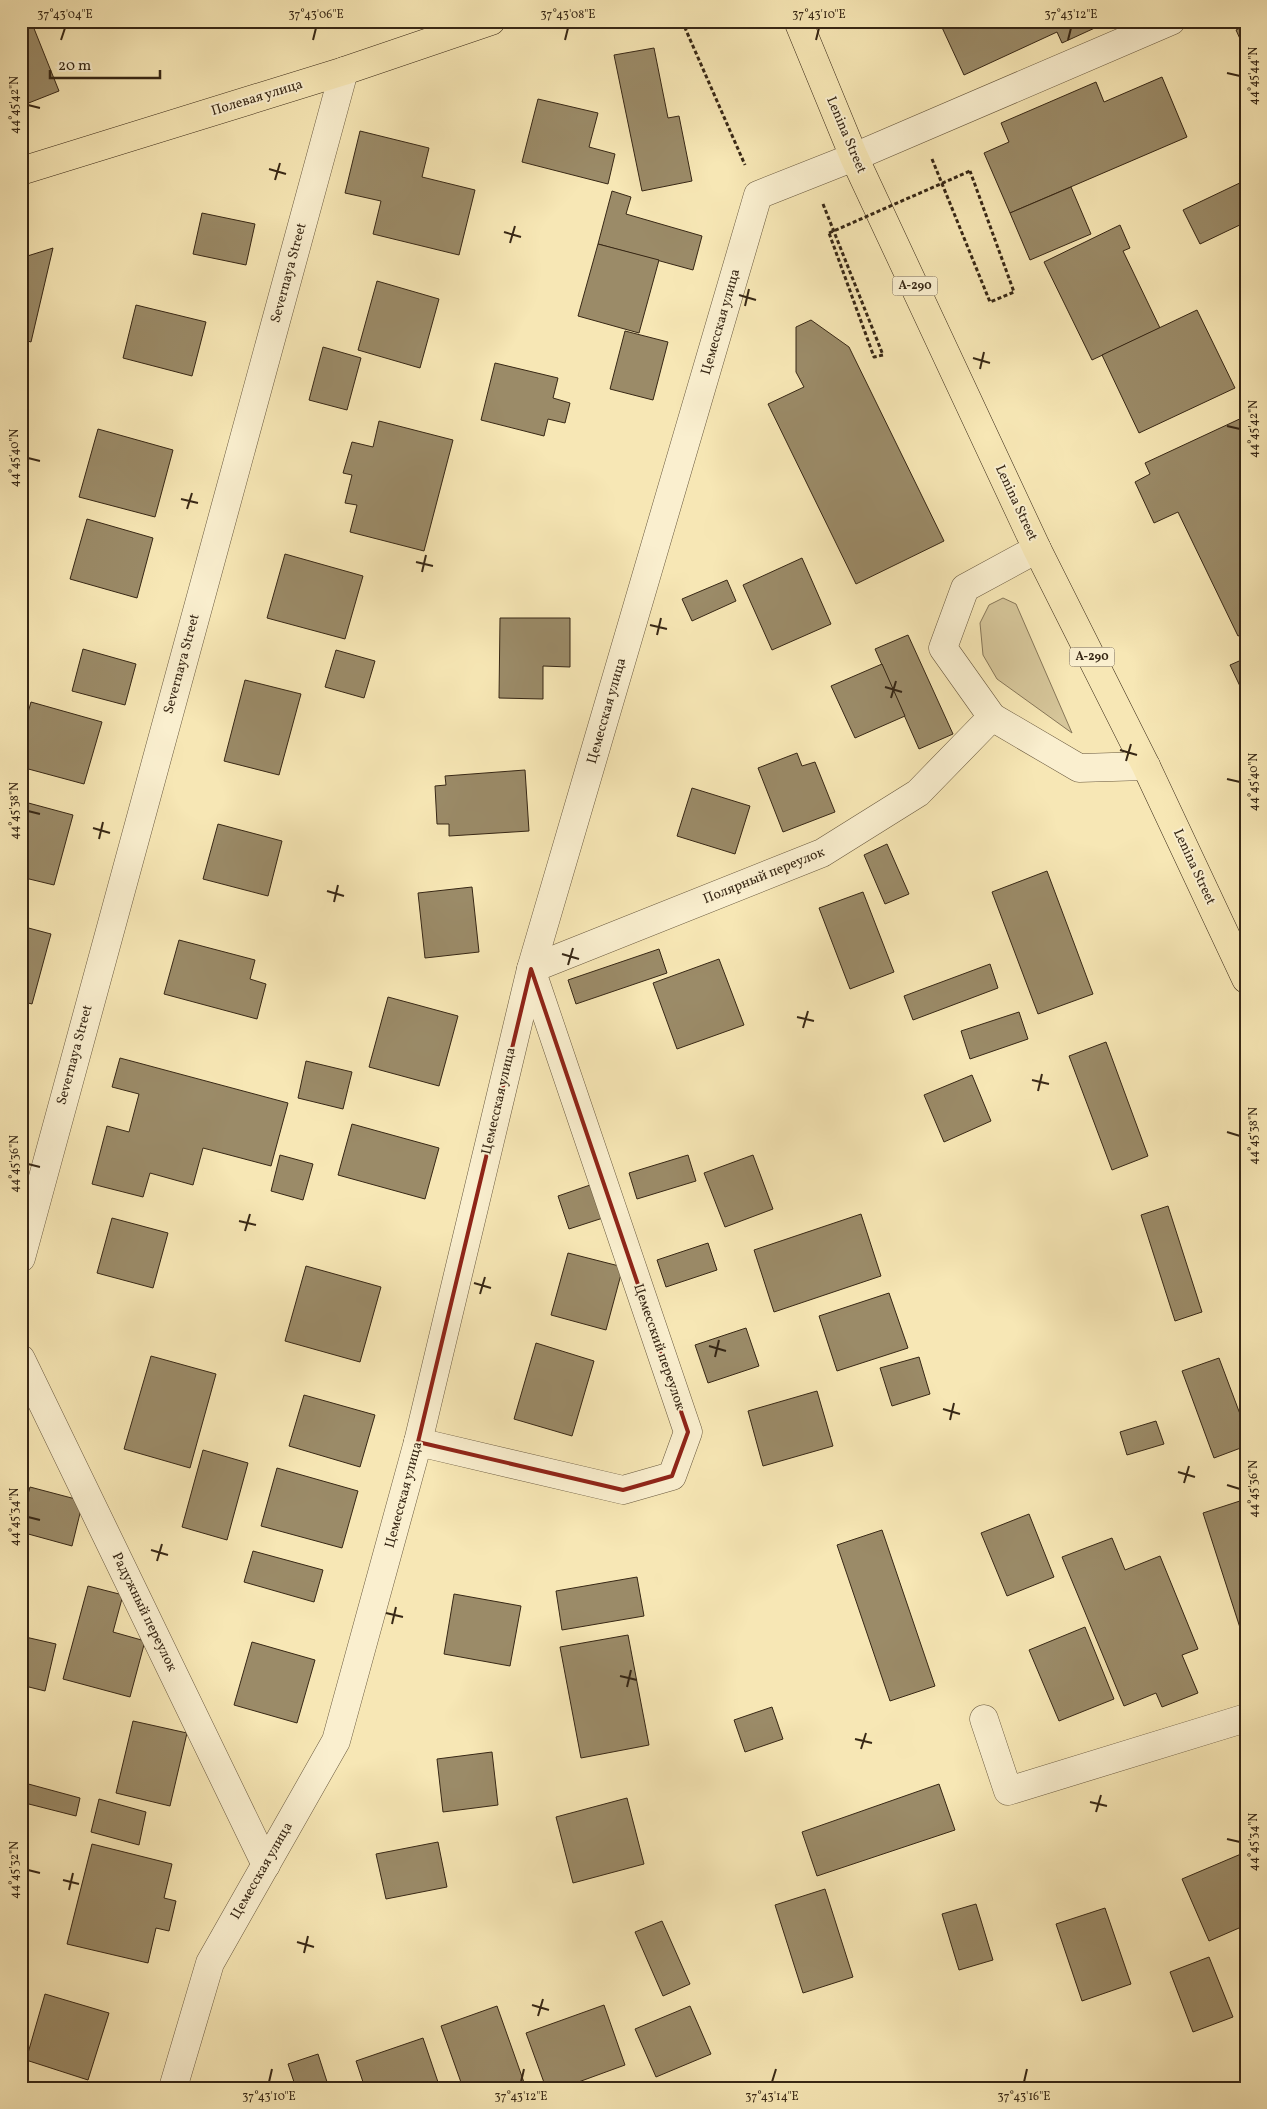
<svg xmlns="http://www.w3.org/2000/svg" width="1267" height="2109" font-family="Vollkorn,serif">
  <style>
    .green { fill: #d6c69a; stroke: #867658 }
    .building { fill: #9b8b68; stroke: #372715 }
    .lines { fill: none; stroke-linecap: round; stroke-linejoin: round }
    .minor-casing { stroke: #67573d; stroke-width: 29 }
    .major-casing { stroke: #372715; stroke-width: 29 }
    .highway-casing { stroke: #372715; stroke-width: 29 }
    .path { stroke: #372715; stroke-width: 3; stroke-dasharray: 4 2.5; stroke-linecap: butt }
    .minor { stroke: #faefcf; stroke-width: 28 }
    .major { stroke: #f7e7b5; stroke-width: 28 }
    .highway { stroke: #f7e7b5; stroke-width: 28 }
    .path-bridge { stroke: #372715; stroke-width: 3; stroke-dasharray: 4 2.5; stroke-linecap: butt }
    .marked { fill: none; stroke: #8f2418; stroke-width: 4; stroke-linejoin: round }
    .ticks { fill: none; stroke: #372715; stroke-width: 2 }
    .labels { text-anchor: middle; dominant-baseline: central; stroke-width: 4; stroke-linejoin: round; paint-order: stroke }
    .shield { fill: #faefcf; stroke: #72634d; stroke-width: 1 }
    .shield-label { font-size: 12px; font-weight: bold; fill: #372715 }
    .street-label { font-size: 14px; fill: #372715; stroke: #faefcf }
    .neatline { fill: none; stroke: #372715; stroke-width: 2 }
    .ticks-label { font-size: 12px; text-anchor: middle; fill: #372715 }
  </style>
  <rect width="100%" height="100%" fill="#f7e7b5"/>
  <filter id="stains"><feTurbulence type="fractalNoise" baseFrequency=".004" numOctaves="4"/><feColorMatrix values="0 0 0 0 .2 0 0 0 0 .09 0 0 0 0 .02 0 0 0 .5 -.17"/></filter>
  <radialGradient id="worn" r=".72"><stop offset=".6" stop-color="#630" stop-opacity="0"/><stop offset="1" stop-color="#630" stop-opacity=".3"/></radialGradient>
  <polygon class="green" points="1003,598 1016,604 1072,733 997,679 983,655 980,623 989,605"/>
  <g class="building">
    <polygon points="21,21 31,21 59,91 21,106"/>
    <polygon points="270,21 289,21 272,27"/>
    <polygon points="939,21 1110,21 1062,43 1057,32 964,75"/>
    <polygon points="1246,25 1246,52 1236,30"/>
    <polygon points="654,48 668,118 679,116 692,181 642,191 614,55"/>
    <polygon points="1162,77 1187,137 1010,213 984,153 1009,142 1001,123 1096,82 1104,102"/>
    <polygon points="538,99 598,113 589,147 615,154 608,184 522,162"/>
    <polygon points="360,131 429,148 422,177 475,190 459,255 373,234 381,201 345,193"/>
    <polygon points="1246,180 1246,222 1200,244 1183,210"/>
    <polygon points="1071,187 1091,234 1030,260 1010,213"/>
    <polygon points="612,191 631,197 626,214 702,236 693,270 598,244"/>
    <polygon points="202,213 255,224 246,265 193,254"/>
    <polygon points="1120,225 1130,248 1123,251 1160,328 1092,360 1044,262"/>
    <polygon points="598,244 659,260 639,333 578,316"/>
    <polygon points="53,248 31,342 21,339 21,258"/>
    <polygon points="377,281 439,299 420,368 358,350"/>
    <polygon points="136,305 206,322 192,376 123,358"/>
    <polygon points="1197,310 1235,388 1139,433 1102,355"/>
    <polygon points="811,320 849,347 944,541 856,584 768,404 804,387 796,372 796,327"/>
    <polygon points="625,331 668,342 653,400 610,389"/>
    <polygon points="323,347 361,358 347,410 309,400"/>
    <polygon points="495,363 558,378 553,398 570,403 565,423 548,419 544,436 481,420"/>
    <polygon points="1246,416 1246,633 1238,636 1178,512 1154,523 1135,482 1150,474 1145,463"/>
    <polygon points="379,421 453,440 424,551 350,532 357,505 345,503 352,475 343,473 352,442 373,447"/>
    <polygon points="98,429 173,450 155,517 79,497"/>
    <polygon points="87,519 153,538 137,598 70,579"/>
    <polygon points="285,554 363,576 345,639 267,618"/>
    <polygon points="802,558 831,624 772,650 743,585"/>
    <polygon points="727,580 736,601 692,621 682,599"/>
    <polygon points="500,618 570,618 570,667 543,666 543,699 499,698"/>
    <polygon points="908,635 953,734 919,749 875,649"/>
    <polygon points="83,649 136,664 125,705 72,691"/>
    <polygon points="336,650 375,661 364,698 325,687"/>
    <polygon points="1246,658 1246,699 1230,665"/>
    <polygon points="882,664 905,716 855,738 831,686"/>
    <polygon points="245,680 301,694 279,775 224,761"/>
    <polygon points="31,702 102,722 84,784 21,767 21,737"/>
    <polygon points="797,753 802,766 815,762 835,812 783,832 758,768"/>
    <polygon points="525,770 529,831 449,836 449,824 437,824 435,786 446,785 445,776"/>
    <polygon points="692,788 750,806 735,854 677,836"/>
    <polygon points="21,801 73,815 54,885 21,877"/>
    <polygon points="218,824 282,841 268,896 203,879"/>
    <polygon points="887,844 909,894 885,904 864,855"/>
    <polygon points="1047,871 1093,994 1038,1014 992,892"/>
    <polygon points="472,887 479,952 425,958 418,893"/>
    <polygon points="863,892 894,972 850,989 819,908"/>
    <polygon points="21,926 51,934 32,1004 21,1001"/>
    <polygon points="179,940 255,960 250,979 266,984 257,1019 164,994"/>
    <polygon points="659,949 667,973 576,1004 568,980"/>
    <polygon points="719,959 744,1025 677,1049 653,983"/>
    <polygon points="990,964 998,988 913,1020 904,996"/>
    <polygon points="388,997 458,1016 439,1086 369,1067"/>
    <polygon points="1019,1012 1028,1039 970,1059 961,1031"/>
    <polygon points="1106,1042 1148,1156 1112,1170 1069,1056"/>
    <polygon points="120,1058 288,1103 271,1166 203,1148 193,1185 150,1173 143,1197 92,1184 107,1126 129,1132 139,1094 112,1087"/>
    <polygon points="306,1061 352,1072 343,1109 298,1098"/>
    <polygon points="972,1075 991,1121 944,1142 924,1095"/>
    <polygon points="352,1124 439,1148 425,1199 338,1175"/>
    <polygon points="280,1155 313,1164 303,1200 271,1191"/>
    <polygon points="688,1155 696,1181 637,1199 629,1173"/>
    <polygon points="753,1155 773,1209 725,1227 704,1173"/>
    <polygon points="596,1183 606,1217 569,1229 558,1196"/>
    <polygon points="1168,1206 1202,1312 1175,1321 1141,1215"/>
    <polygon points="861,1214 881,1276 774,1312 754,1250"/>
    <polygon points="112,1218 168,1233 153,1288 97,1273"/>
    <polygon points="708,1243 717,1270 666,1287 657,1260"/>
    <polygon points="568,1253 623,1267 606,1330 551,1315"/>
    <polygon points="306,1266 381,1287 360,1362 285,1341"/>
    <polygon points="889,1293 908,1348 837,1371 819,1316"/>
    <polygon points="746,1328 759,1366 708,1383 695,1345"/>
    <polygon points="536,1343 594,1361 572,1436 514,1419"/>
    <polygon points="151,1356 216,1374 190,1468 124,1449"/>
    <polygon points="919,1357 930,1394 892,1406 880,1368"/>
    <polygon points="1219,1358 1246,1430 1246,1446 1214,1458 1182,1371"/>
    <polygon points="817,1391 833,1446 763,1466 748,1411"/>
    <polygon points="304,1395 375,1415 360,1467 289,1446"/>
    <polygon points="1156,1421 1164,1444 1127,1455 1120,1432"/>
    <polygon points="203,1450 248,1463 227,1540 182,1527"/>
    <polygon points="277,1468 358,1491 342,1548 261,1526"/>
    <polygon points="30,1487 83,1501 72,1546 21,1532 21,1520"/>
    <polygon points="1246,1499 1246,1636 1243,1637 1203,1513"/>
    <polygon points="1029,1514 1054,1577 1007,1596 981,1533"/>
    <polygon points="882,1530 935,1686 890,1701 837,1545"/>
    <polygon points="1112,1538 1125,1570 1160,1556 1198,1649 1182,1655 1198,1693 1162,1707 1156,1693 1124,1706 1062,1557"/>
    <polygon points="253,1551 323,1570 314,1602 244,1582"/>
    <polygon points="637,1577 644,1616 562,1630 556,1591"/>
    <polygon points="88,1586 123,1595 113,1632 145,1641 130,1697 63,1679"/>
    <polygon points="454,1594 521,1606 510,1666 444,1654"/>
    <polygon points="1085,1627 1114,1699 1059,1721 1029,1650"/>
    <polygon points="628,1635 649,1745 581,1758 560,1647"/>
    <polygon points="21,1636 56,1644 45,1691 21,1685"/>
    <polygon points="252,1642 315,1660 297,1723 234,1705"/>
    <polygon points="772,1707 783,1739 745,1752 734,1720"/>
    <polygon points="133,1721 187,1733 170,1806 116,1793"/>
    <polygon points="492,1752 498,1805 443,1812 437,1759"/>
    <polygon points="21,1782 80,1798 76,1816 21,1802"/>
    <polygon points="939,1784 955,1830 817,1876 802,1832"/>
    <polygon points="627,1798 644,1864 573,1883 556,1817"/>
    <polygon points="99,1799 146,1812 139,1845 91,1832"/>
    <polygon points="438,1842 447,1887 386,1899 376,1854"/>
    <polygon points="92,1844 172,1864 164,1898 176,1901 169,1931 156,1928 148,1963 67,1944"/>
    <polygon points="1241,1854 1246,1865 1246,1925 1209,1941 1182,1879"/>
    <polygon points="825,1889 853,1977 803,1993 775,1905"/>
    <polygon points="976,1904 993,1960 959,1970 942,1914"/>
    <polygon points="1105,1908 1131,1984 1082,2001 1056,1924"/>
    <polygon points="662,1921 690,1984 663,1996 635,1932"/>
    <polygon points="1209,1957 1233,2017 1193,2032 1170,1972"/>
    <polygon points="45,1994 109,2013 88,2080 26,2060"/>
    <polygon points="604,2005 625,2065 562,2088 546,2088 526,2033"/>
    <polygon points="497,2006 526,2088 463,2088 441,2026"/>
    <polygon points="690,2006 711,2054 656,2077 635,2029"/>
    <polygon points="423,2038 440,2088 365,2088 356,2061"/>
    <polygon points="318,2054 329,2088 296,2088 288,2064"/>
  </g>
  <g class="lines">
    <g class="minor-casing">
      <g id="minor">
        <polyline points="1037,549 965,588 943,648 992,717 1079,768 1146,766"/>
        <polyline points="21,1258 344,71"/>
        <polyline points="21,1359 266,1865"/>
        <polyline points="418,1442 623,1490 672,1476 688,1432 531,969 822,853 918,793 992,717"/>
        <polyline points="984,1719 1008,1791 1246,1718"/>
        <polyline points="173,2088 210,1963 336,1741 418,1442 531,969 758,195 854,157 1171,21"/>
      </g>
    </g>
    <g class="major-casing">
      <polyline id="major" points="21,171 344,71 491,21"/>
    </g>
    <g class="highway-casing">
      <polyline id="highway" points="798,21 854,157 1037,549 1146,766 1246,979"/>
    </g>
    <g class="path">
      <polyline points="682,21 745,165"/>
      <polyline points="932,159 990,302 1014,292 970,171"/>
      <polyline points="823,204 883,355 874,357 829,233"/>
    </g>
    <use href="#minor" class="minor"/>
    <use href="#major" class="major"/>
    <use href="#highway" class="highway"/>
    <polyline class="path-bridge" points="829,233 970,171"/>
  </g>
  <path class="marked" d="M 531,969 L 688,1432 L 672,1476 L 623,1490 L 418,1442 Z"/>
  <path class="ticks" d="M 61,40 L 65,28M 313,40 L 316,28M 565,40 L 568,28M 816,40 L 819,28M 1068,40 L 1071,28M 1227,73 L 1240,76M 28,105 L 40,108M 269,169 L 286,174M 275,180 L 280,163M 504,232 L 521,237M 510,243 L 515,226M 739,295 L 756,300M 745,306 L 749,289M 973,358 L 990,363M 980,369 L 984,352M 1227,426 L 1240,429M 28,458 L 40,461M 181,499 L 198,503M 187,509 L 192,493M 416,562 L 433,566M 422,572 L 426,555M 650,625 L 667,629M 657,635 L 661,618M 885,687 L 902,692M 891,698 L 896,681M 1120,750 L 1137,755M 1126,761 L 1131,744M 1227,779 L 1240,782M 28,811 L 40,814M 93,828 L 110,833M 99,839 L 103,822M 327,891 L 344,896M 334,902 L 338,885M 562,954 L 579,959M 568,965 L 573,948M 797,1017 L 814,1021M 803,1028 L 808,1011M 1032,1080 L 1049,1084M 1038,1091 L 1042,1074M 1227,1132 L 1240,1136M 28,1164 L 40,1167M 239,1221 L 256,1225M 245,1231 L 250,1214M 474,1283 L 491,1288M 480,1294 L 485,1277M 709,1346 L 726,1351M 715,1357 L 719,1340M 943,1409 L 960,1414M 950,1420 L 954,1403M 1178,1472 L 1195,1477M 1184,1483 L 1189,1466M 1227,1485 L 1240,1489M 28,1517 L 40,1520M 151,1550 L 168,1555M 157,1561 L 162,1544M 386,1613 L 403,1617M 392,1624 L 396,1607M 620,1676 L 637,1680M 627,1687 L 631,1670M 855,1739 L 872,1743M 861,1749 L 866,1733M 1090,1802 L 1107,1806M 1096,1812 L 1101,1795M 1227,1839 L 1240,1842M 28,1870 L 40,1873M 63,1880 L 79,1884M 69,1890 L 73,1873M 297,1942 L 314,1947M 304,1953 L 308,1936M 532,2005 L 549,2010M 538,2016 L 543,1999M 269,2082 L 272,2069M 521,2082 L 524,2069M 772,2082 L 776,2069M 1024,2082 L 1027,2069"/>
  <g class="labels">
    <g class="shield">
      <rect x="892.5" y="276.5" width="45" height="19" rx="4"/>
      <rect x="1069.5" y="647.5" width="45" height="19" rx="4"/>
    </g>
    <g class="shield-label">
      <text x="915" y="286">А-290</text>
      <text x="1092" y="657">А-290</text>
    </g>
    <g class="street-label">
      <text transform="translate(257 98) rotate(-17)">Полевая улица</text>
      <text transform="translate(846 135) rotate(67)">Lenina Street</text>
      <text transform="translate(289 273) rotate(-75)">Severnaya Street</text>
      <text transform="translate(721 322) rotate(-74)">Цемесская улица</text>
      <text transform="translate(1016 503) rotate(65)">Lenina Street</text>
      <text transform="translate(182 664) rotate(-75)">Severnaya Street</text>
      <text transform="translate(607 711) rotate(-74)">Цемесская улица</text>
      <text transform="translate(1194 867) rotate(65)">Lenina Street</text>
      <text transform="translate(764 876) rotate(-22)">Полярный переулок</text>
      <text transform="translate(75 1055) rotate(-75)">Severnaya Street</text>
      <text transform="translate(499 1101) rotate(-77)">Цемесская улица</text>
      <text transform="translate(659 1347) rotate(71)">Цемесский переулок</text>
      <text transform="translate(404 1495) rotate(-75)">Цемесская улица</text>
      <text transform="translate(144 1612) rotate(64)">Радужный переулок</text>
      <text transform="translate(262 1871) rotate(-60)">Цемесская улица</text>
    </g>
  </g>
  <rect width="1267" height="2109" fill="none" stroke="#f7e7b5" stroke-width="55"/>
  <path d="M50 70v8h110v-8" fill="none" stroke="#372715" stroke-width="2.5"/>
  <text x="58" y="70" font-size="15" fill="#372715" stroke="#faefcf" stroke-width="4" paint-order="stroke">20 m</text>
  <rect x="28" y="28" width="1212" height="2054" class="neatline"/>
  <g class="ticks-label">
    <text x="65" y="18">37°43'04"E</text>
    <text x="316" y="18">37°43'06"E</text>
    <text x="568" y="18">37°43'08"E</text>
    <text x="819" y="18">37°43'10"E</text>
    <text x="1071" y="18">37°43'12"E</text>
    <text transform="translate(1253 76) rotate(-90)" y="4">44°45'44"N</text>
    <text transform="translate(14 105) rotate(-90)" y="4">44°45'42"N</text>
    <text transform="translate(1253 429) rotate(-90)" y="4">44°45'42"N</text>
    <text transform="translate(14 458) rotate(-90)" y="4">44°45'40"N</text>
    <text transform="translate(1253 782) rotate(-90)" y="4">44°45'40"N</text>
    <text transform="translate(14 811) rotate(-90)" y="4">44°45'38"N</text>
    <text transform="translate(1253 1136) rotate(-90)" y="4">44°45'38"N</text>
    <text transform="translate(14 1164) rotate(-90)" y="4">44°45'36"N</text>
    <text transform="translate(1253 1489) rotate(-90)" y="4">44°45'36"N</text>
    <text transform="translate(14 1517) rotate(-90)" y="4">44°45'34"N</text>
    <text transform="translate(1253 1842) rotate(-90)" y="4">44°45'34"N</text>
    <text transform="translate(14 1870) rotate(-90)" y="4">44°45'32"N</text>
    <text x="269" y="2100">37°43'10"E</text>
    <text x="521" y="2100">37°43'12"E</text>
    <text x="772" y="2100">37°43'14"E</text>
    <text x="1024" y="2100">37°43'16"E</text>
  </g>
  <rect width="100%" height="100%" filter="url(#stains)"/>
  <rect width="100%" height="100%" fill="url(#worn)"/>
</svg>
